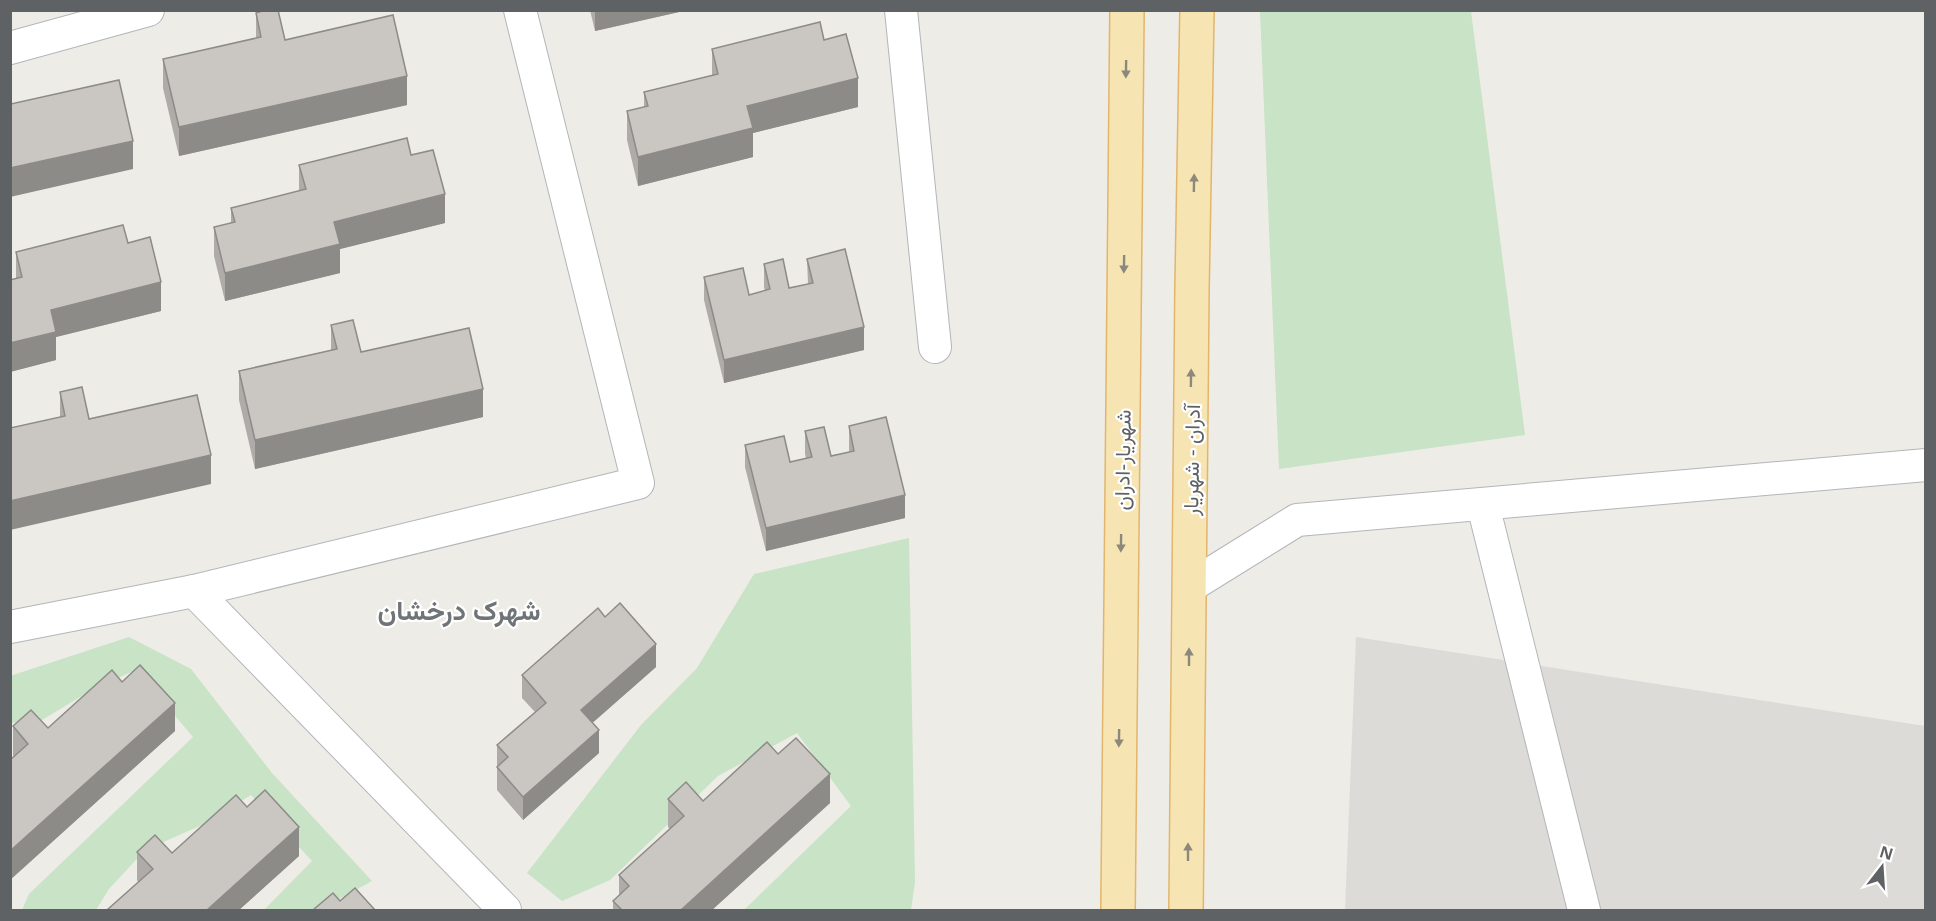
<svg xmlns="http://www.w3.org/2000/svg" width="1936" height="921" font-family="'Open Sans',Vazirmatn,sans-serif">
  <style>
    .industrial { fill: #dddbd8 }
    .green { fill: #c8e3c5 }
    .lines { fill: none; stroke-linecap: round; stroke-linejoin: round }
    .minor-casing { stroke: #b3b6b9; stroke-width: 34 }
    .major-casing { stroke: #e3b56b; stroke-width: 36 }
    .minor { stroke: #fff; stroke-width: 32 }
    .major { stroke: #f6e5b3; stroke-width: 33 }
    .wall { fill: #aeaba8 }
    .shaded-wall { fill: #8d8b88 }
    .building { fill: #cac7c3; stroke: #8d8b88; stroke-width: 1.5 }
    .oneway { fill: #8c897c }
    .labels { text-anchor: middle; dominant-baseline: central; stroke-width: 4.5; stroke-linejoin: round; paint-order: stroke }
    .street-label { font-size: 21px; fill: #5e6265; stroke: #fff }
    .district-label { font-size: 27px; font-weight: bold; fill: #6f7477; stroke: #fff }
  </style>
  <rect width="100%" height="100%" fill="#eeece6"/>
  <polygon class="industrial" points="1356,637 1925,726 1925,910 1345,910"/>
  <g class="green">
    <polygon points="1260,11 1471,11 1525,435 1279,469"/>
    <polygon points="909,538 915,882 911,910 744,910 851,806 797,733 718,776 610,880 562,901 527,873 641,725 697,668 754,574"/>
    <polygon points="129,637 191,669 272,773 372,881 319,910 264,910 312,861 251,795 202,825 145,850 109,889 96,910 22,910 29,894 193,737 136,670 95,688 42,720 11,723 10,676"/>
  </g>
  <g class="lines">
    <g class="minor-casing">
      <g id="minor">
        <polyline points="901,10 935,347"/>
        <polyline points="10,48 148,10"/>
        <polyline points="1483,505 1584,910"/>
        <polyline points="1189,587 1297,520 1926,465"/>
        <polyline points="194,591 505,910"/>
        <polyline points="10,627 194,591 638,483 520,10"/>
      </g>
    </g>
    <g class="major-casing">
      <g id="major">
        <polyline points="1118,910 1127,10"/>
        <polyline points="1186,910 1192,289 1197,10"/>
      </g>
    </g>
    <use href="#minor" class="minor"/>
    <use href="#major" class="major"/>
  </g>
  <g class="wall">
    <polygon points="590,10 688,10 595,31"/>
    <polygon points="256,13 285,40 407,105 179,156 163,88 163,59 256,38"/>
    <polygon points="824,40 858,107 753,133 753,157 638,186 627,140 627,111 644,107 644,92 712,75 712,49"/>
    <polygon points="411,155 445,223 340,249 340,273 225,301 214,256 214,227 231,223 231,208 299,191 299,165"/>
    <polygon points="128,243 161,311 56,337 56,360 10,372 10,280 16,278 16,252"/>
    <polygon points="807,259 864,350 724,383 704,300 704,277 749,295 765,291 764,287 764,264 789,288 808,284"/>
    <polygon points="331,325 361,352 483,417 255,469 239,400 239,371 331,350"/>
    <polygon points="60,392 89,419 211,484 60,417"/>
    <polygon points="849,426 905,518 766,551 745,467 745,445 790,462 806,458 805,454 805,431 831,456 849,452"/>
    <polygon points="605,617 656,667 592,723 599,753 523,820 497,790 497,745 535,712 522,698 522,675"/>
    <polygon points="122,682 175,731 10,880 10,760 14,757 13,755 13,726 48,728"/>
    <polygon points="778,754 830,803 712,910 613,910 613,901 619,895 619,875 670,829 668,827 668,799 703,801"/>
    <polygon points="247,807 299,856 239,910 107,910 138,882 137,880 137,852 172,853"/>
  </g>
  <g class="shaded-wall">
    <polygon points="595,10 688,10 595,31"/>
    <polygon points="407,76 407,105 179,156 179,127"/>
    <polygon points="858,78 858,107 753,133 753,157 638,186 638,157 747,106"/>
    <polygon points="133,141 133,169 10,197 10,168"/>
    <polygon points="445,194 445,223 340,249 340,273 225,301 225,273 334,222"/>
    <polygon points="161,282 161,311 56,337 56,360 10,372 10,343 51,310"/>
    <polygon points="864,327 864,350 724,383 724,360"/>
    <polygon points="483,389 483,417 255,469 255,440"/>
    <polygon points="211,455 211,484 10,530 10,501"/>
    <polygon points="905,495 905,518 766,551 766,528"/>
    <polygon points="656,644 656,667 581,733 581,710"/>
    <polygon points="175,703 175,731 10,880 10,851"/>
    <polygon points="599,730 599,753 523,820 523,797"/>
    <polygon points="830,774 830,803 712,910 681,910"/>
    <polygon points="299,827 299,856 239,910 207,910"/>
  </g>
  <g class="building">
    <polygon points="265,10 278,10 285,40 393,15 407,76 179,127 163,59 261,37 256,13"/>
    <polygon points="820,22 824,40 846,34 858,78 747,106 753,128 638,157 627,111 648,106 644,92 718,74 712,49"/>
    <polygon points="119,80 133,141 10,168 10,103 11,104"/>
    <polygon points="407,138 411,155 433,150 445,194 334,222 340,244 225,273 214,227 235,222 231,208 306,189 299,165"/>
    <polygon points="123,225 128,243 150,237 161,282 51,310 56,332 10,343 10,280 22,277 16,252"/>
    <polygon points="845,249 864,327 724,360 704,277 743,268 749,295 770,289 764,264 783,259 789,288 813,283 807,259"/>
    <polygon points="353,320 361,352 469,328 483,389 255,440 239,371 337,349 331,325"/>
    <polygon points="82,387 89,419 197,395 211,455 10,501 10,428 65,416 60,392"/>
    <polygon points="886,417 905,495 766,528 745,445 784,436 790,462 812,457 805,431 824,427 831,456 854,451 849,426"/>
    <polygon points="620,603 656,644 581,710 599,730 523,797 497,767 508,757 497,745 546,703 522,675 598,608 605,617"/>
    <polygon points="140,665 175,703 10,851 10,760 28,744 13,726 31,710 48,728 112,670 122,682"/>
    <polygon points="796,738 830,774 681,910 622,910 613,901 629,886 619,875 684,816 668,799 686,782 703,801 767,742 778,754"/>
    <polygon points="265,790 299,827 207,910 107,910 153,869 137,852 155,835 172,853 236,795 247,807"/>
    <polygon points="355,888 375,910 313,910 333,893 340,901"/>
  </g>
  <defs><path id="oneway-solid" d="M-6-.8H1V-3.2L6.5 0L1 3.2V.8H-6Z" transform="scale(1.5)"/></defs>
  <g class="oneway">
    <use href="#oneway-solid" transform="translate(1126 69) rotate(91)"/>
    <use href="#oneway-solid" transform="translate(1194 183) rotate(-89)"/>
    <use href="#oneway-solid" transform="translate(1124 264) rotate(91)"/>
    <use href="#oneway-solid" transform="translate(1191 378) rotate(-89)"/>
    <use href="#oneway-solid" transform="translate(1121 543) rotate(91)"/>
    <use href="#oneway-solid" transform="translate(1189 657) rotate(-90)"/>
    <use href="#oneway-solid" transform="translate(1119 738) rotate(91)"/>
    <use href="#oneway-solid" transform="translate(1188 852) rotate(-90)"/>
  </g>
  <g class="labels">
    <g class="street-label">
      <text transform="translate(1122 460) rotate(-89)">شهریار-ادران</text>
      <text transform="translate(1191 460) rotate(-89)">آدران - شهریار</text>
    </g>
    <g class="district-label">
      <text x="459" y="609">شهرک درخشان</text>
    </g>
  </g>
  <rect width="1936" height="921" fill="none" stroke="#5e6265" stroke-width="24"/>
  <g transform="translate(1882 867) rotate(17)" stroke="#ffffff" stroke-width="4.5" paint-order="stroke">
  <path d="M0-4.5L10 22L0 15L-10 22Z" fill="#5e6265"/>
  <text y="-9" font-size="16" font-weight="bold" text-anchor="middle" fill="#5e6265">N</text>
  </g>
</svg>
